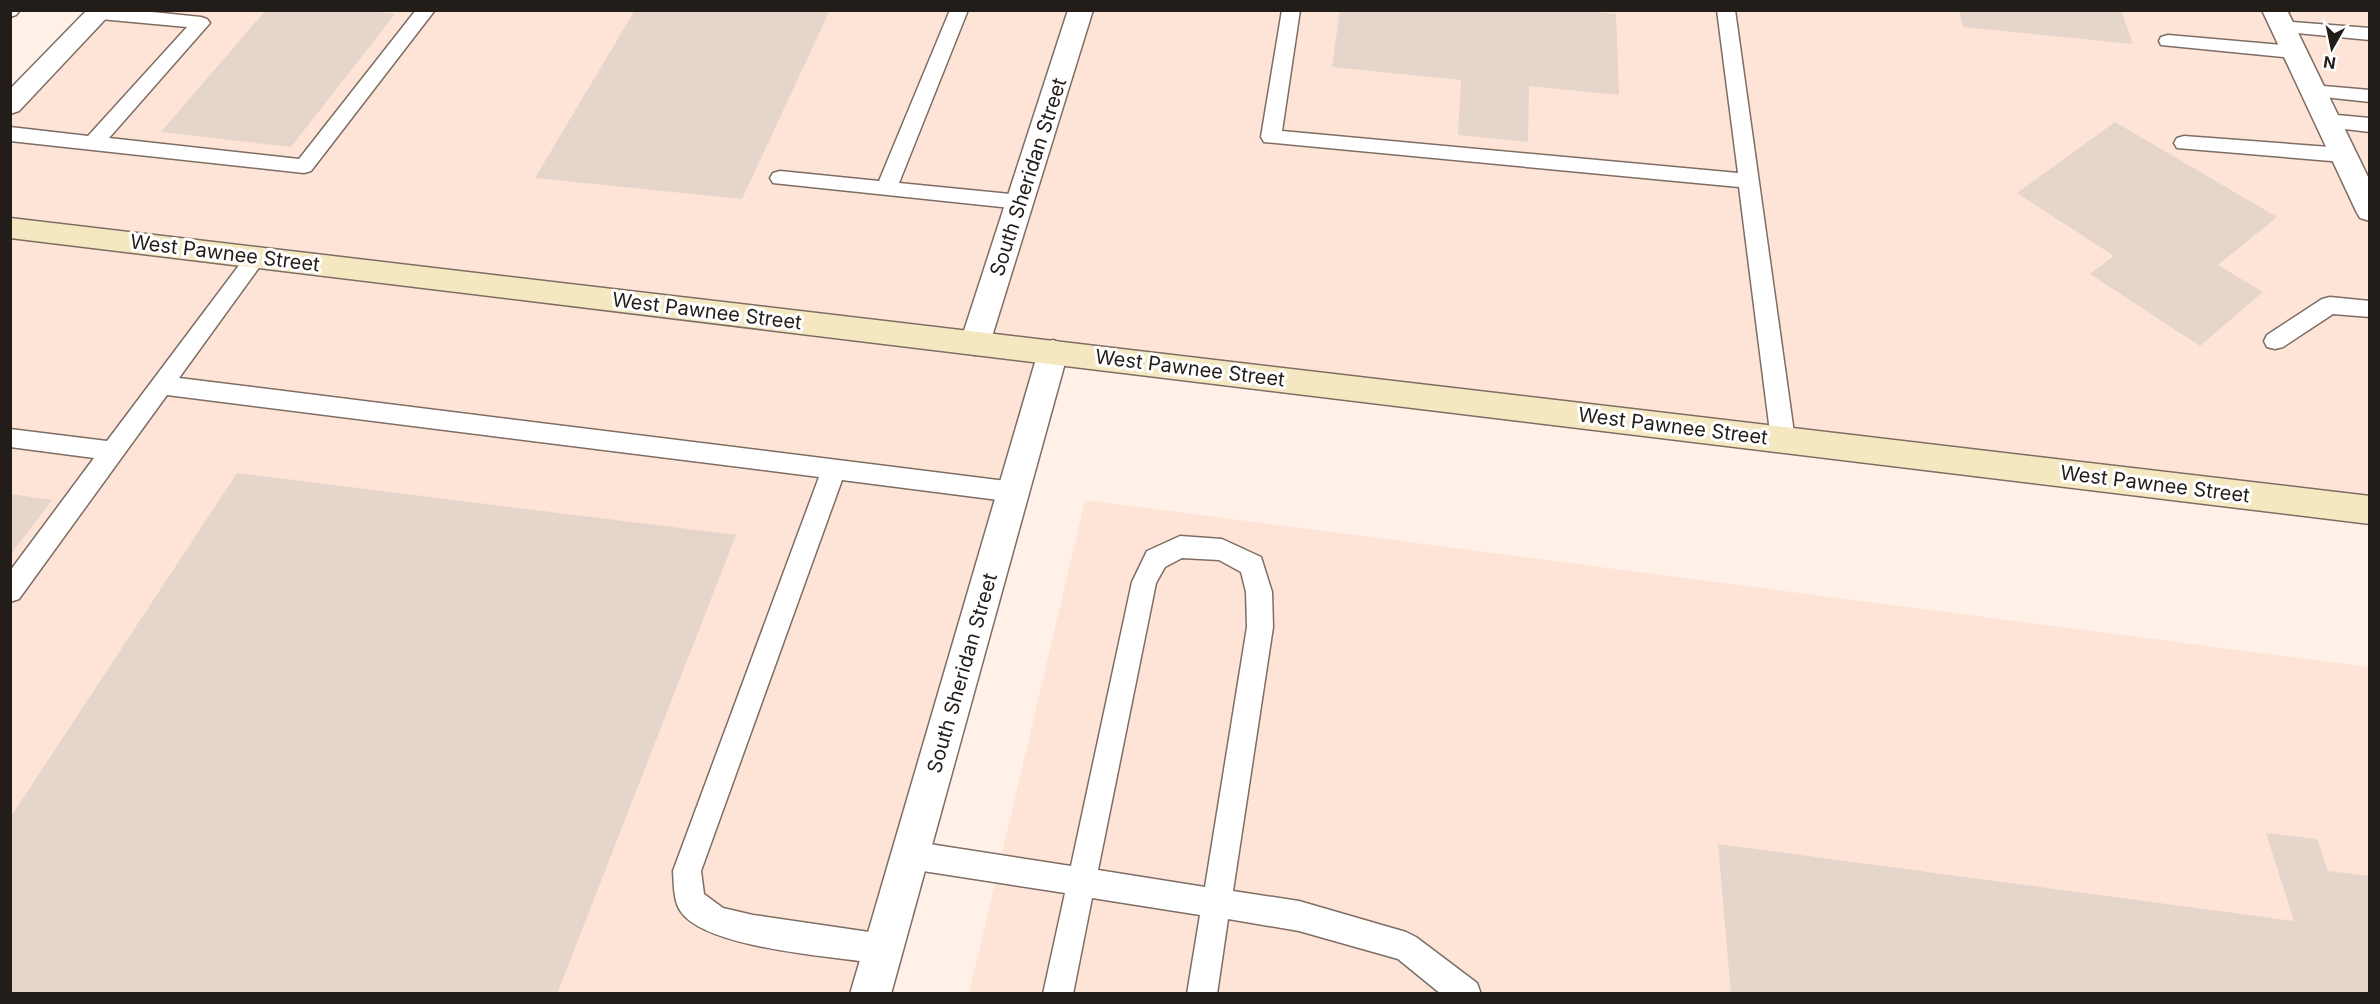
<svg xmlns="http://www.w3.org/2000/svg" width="2380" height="1004" font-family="Inter,sans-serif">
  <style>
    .built { fill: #fde4d6 }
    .building { fill: #e6d5cb }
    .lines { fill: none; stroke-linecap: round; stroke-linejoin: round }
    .lane-casing { stroke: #7d6d64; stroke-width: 3 }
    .street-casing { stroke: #7d6d64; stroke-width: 3 }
    .secondary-casing { stroke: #7d6d64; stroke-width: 3 }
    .lane { fill: #fff; fill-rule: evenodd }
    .street { fill: #fff; fill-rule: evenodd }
    .secondary { fill: #f5e7c0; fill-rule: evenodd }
    .labels { text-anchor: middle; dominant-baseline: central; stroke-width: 6; stroke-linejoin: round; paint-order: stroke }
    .street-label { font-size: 20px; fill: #231d19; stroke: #fff }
  </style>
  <rect width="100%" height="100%" fill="#fff0e8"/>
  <g class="built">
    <polygon points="102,11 2369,11 2369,510 1053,352 867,993 11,993 11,105"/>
    <polygon points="1085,500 2369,667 2369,993 969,994"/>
  </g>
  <g class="building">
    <polygon points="266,10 364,10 395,14 291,147 161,132"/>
    <polygon points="635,10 830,10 742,199 535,178"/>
    <polygon points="1340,10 1579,10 1616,14 1619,95 1529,86 1528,142 1458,135 1461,80 1332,67"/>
    <polygon points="1959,10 2121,10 2133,44 1963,27"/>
    <polygon points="2115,122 2277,217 2218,265 2263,292 2200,346 2090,274 2114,256 2017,193"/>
    <polygon points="237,473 736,535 557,994 10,994 10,818"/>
    <polygon points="10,494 52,500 10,555"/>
    <polygon points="2266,833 2317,839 2328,871 2370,876 2370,994 1731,994 1718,844 2294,921"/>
  </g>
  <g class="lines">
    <g class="lane-casing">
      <g id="lane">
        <polygon points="10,10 20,10 16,15 10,17"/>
        <polygon points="93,10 133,10 201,17 207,19 210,23 109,138 299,159 416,10 435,10 311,171 304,173 10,141 10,127 88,136 187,27 100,19 94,17 91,13"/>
        <polygon points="950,10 968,10 899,183 1020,195 1027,197 1030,202 1027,207 1020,209 773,183 770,178 773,173 780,171 879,181"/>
        <polygon points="1282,10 1300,10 1282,131 1738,173 1717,10 1735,10 1795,440 1791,447 1783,449 1775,447 1771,440 1739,187 1264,142 1261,137"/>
        <polygon points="2281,21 2370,28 2370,40 2275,31 2272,27 2275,23"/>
        <polygon points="2168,35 2293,46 2300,48 2302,52 2300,56 2293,58 2161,45 2159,41 2161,37"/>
        <polygon points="2312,85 2370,90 2370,102 2305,95 2302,91 2305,87"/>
        <polygon points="2326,114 2370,118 2370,132 2319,126 2316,121 2319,116"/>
        <polygon points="2184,136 2343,148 2350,150 2353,155 2350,160 2343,162 2177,148 2174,143 2177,138"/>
        <path d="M 256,249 L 263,252 L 267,257 L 263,262 L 179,378 L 1014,482 L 1022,485 L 1026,492 L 1022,499 L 1014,502 L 842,480 L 701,871 L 704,894 L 723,908 L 753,915 L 883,934 L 893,939 L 898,949 L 893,959 L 883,964 C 837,957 707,949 681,912 C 673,901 674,883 673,871 L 819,477 L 167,395 L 19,599 L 10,602 L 10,571 L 94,458 L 10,447 L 10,429 L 107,441 L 249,252 Z"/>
        <polygon points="2330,297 2370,301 2370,317 2333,314 2283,347 2275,349 2267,347 2264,341 2267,335 2322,299"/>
        <path d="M 1180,536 L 1222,539 L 1261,557 L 1272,592 L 1273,627 L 1233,891 L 1299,901 L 1406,932 L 1416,937 L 1477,983 L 1481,994 L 1441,994 L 1398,959 L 1299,931 L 1228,919 L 1217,994 L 1187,994 L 1200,915 L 1092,898 L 1073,994 L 1043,994 L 1065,893 L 910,869 L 900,865 L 896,855 L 900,845 L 910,841 L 1071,866 L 1132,582 L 1147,551 ZM 1182,558 L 1219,560 L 1241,572 L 1246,592 L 1247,627 L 1205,887 L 1098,870 L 1156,583 L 1165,567 Z"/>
      </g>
    </g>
    <g class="street-casing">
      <g id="street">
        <polygon points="87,10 114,10 19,111 10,114 10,89"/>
        <polygon points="1068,10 1093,10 990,343 986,351 975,355 964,351 960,343"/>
        <polygon points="2262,10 2287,10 2370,181 2370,221 2360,218 2356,211"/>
        <polygon points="1053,340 1064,344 1068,352 891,994 850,994 1038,352 1042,344"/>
      </g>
    </g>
    <g class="secondary-casing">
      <polygon id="secondary" points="10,218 2370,496 2370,524 10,238"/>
    </g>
    <use href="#lane" class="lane"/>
    <use href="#street" class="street"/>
    <use href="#secondary" class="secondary"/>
  </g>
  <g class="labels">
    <g class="street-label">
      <text transform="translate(1028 177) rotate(-72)">South Sheridan Street</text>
      <text transform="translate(225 253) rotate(7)">West Pawnee Street</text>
      <text transform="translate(707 311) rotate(7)">West Pawnee Street</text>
      <text transform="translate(1190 368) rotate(7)">West Pawnee Street</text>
      <text transform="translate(1673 426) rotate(7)">West Pawnee Street</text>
      <text transform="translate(2155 484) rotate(7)">West Pawnee Street</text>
      <text transform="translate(962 673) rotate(-74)">South Sheridan Street</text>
    </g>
  </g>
  <rect width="2380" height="1004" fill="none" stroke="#231d19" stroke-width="24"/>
  <g transform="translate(2332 48) rotate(189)" stroke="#ffffff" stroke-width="4.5" paint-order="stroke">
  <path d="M0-4.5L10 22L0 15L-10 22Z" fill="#231d19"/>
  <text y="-9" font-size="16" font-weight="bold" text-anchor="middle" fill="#231d19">N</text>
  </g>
</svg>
